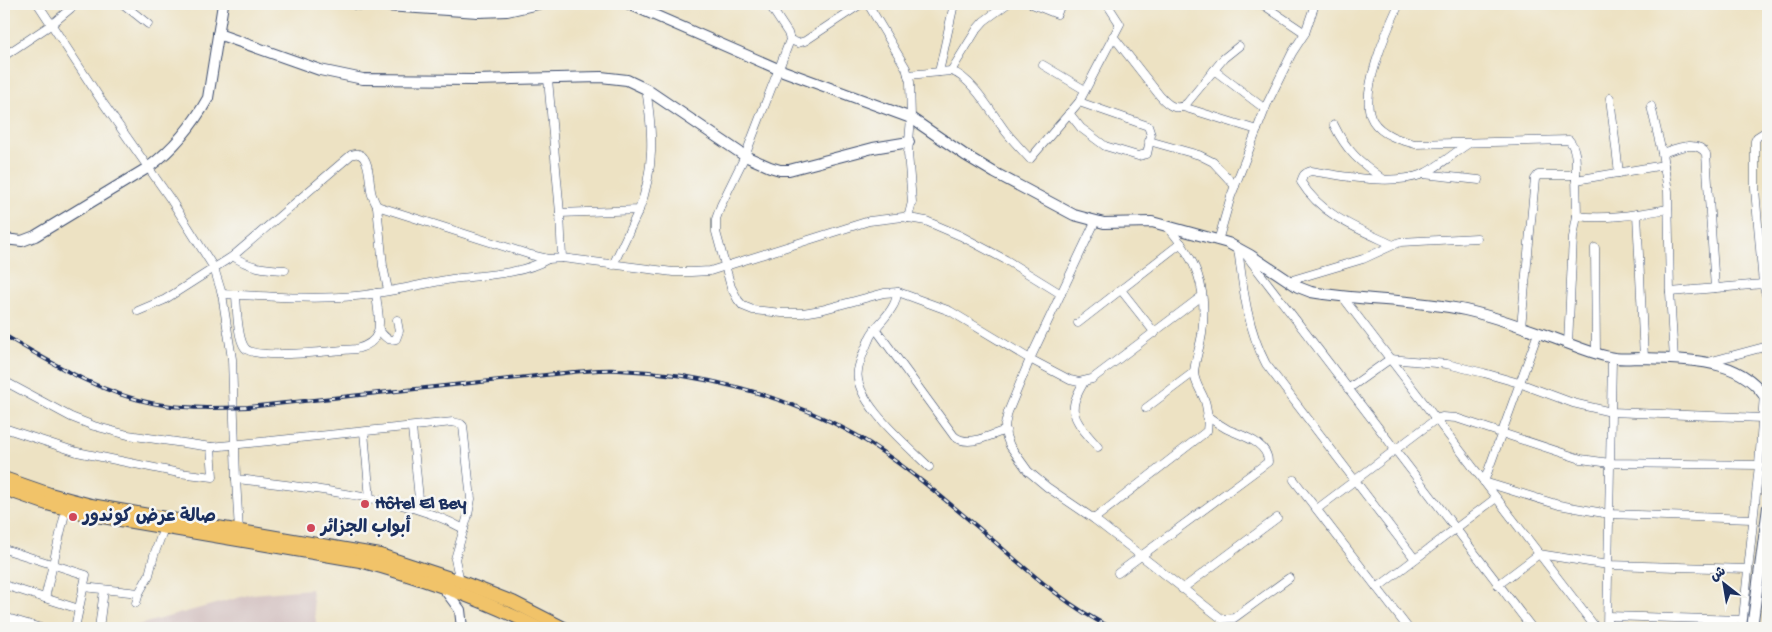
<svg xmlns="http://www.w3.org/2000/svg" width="1772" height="632" font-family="'Gochi Hand','Playpen Sans Arabic',sans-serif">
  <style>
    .industrial { fill: #d2bfbf }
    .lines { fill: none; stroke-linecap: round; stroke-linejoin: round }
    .minor-casing { stroke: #3a4a6d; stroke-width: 9 }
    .tertiary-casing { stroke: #3a4a6d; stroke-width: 12 }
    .trunk-casing { stroke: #3a4a6d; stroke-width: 14 }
    .minor { stroke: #fff; stroke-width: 8 }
    .tertiary { stroke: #fff; stroke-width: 10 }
    .trunk { stroke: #f1c369; stroke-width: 12 }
    .rail-casing { stroke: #1b2f5e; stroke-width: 4 }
    .rail { stroke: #f6f6f2; stroke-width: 2; stroke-dasharray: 5.5; stroke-linecap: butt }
    .poi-dot { fill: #d1495b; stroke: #f6f6f2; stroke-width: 2 }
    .labels { text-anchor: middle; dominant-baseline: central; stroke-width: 5; stroke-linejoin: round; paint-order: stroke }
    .poi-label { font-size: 18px; font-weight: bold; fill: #1b2f5e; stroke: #f6f6f2; text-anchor: start }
  </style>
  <rect width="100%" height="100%" fill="#f6f6f2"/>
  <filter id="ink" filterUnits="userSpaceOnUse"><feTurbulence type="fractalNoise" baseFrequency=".02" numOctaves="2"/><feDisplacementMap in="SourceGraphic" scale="10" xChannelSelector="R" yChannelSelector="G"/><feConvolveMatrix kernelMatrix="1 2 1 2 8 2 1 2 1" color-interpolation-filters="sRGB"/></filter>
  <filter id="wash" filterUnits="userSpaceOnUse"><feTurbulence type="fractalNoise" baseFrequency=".0096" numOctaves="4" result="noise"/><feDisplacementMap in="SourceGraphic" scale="20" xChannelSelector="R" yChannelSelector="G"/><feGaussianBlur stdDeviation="1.12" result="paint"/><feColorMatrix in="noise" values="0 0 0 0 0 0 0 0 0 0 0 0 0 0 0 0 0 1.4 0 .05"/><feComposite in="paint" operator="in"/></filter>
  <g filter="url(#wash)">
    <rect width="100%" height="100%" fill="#ede2c3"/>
    <polygon class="industrial" points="311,589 317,628 127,628 252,594"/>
  </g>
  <g filter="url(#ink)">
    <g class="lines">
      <g class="minor-casing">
        <g id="minor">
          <path d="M 38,4 L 101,100 L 171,200 L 214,268 L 222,294 L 232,359 L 236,479 C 260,481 284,485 308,488 C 361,496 417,503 464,529"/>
          <polyline points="123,4 148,24"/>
          <polyline points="769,4 788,33 790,40 745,156 721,205 716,219 716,232 731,287 738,300 743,306 753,310 782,313 803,313 821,310 884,293 898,292 950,311 1030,359 1070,380 1079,382 1092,379 1202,296"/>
          <polyline points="868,4 906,68 910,82 911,118 908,153 912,202 908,218"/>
          <polyline points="1032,4 1057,14 1061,4"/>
          <polyline points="1262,4 1305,33"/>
          <path d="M 1399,4 C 1388,28 1357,96 1373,121 C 1382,135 1400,140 1415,144 L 1569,140 C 1577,149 1576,163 1576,175"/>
          <polyline points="469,11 486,4"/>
          <path d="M 1113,36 L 1160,96 C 1167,104 1177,113 1187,103 L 1224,58 L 1239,46"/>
          <polyline points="790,40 798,43 805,41 861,4"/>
          <polyline points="4,56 52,24 76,4"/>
          <polyline points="1043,65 1085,90"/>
          <polyline points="1214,70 1265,109"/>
          <polyline points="951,71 977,29 984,21 1007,4"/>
          <polyline points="939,72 954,4"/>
          <path d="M 908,75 L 951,71 C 972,77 993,115 1006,132 C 1014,142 1022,150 1030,159 L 1079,102 L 1120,24 L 1107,4"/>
          <polyline points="1610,98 1619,173"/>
          <polyline points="1651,106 1662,153 1668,191 1670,292 1674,360"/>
          <polyline points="1183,107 1257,130"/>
          <polyline points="1069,113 1081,128 1105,146 1138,156 1147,154 1151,135 1148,126 1079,102"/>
          <path d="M 1334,125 C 1347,152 1359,161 1383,179"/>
          <polyline points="1768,130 1757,137 1755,141 1755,189 1763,284 1768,284"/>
          <polyline points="1149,141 1199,155 1213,162 1235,186"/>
          <path d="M 1662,153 C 1675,149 1698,139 1706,154 L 1715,288"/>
          <polyline points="1423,174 1479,180"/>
          <polyline points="1576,180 1664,165"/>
          <polyline points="377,206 383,266 388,290"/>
          <path d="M 560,213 L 639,210 C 655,168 653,133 646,89"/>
          <polyline points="1637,214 1644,358"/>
          <path d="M 1577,216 C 1607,220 1638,214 1668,209"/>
          <polyline points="1095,222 1030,359 1008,412 1005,425 1006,436 1010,446 1028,471 1047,487 1094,519 1222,619 1234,618 1289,578"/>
          <polyline points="1218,241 1231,196 1267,104 1292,53 1305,33 1315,4"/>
          <path d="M 1391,244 C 1358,229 1321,215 1301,182 C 1303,175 1304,173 1311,171 C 1342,176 1393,186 1423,174 C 1437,168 1455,152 1468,144"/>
          <path d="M 1238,248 C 1243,288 1247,328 1266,364 L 1415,559"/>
          <polyline points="1595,248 1596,354"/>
          <polyline points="1246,255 1532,628"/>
          <path d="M 233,256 C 249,268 266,269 285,270"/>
          <polyline points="562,258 673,272 691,272 710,271 869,221 903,217 926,221 961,236 1006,260 1061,294"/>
          <polyline points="613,265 639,210"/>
          <polyline points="1289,281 1363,259 1400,242 1477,238"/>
          <polyline points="1121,290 1155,333"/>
          <path d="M 898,292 C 896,296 896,302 893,306 C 887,318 876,325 870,337 C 866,347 860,359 858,370 C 852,400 909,447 929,467"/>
          <polyline points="1670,292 1763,284 1768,301"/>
          <path d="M 222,294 C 267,296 311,300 355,296 C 388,293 420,284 452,279 C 483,275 520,275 548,259"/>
          <path d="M 236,295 C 237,308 237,338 245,348 C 255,361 338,350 356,349 C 388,341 378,319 376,293"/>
          <polyline points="1342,296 1596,628"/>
          <path d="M 138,311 L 164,300 L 233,256 L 351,155 C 370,147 369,180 371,191 C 372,197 375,202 377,206 L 531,255 L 548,259 L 562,258 L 560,213 L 548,79"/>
          <polyline points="1078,323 1181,243"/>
          <polyline points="1521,327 1535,179 1538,175 1576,175 1577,216 1573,237 1568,344"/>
          <path d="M 875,328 L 954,436 C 968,448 990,435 1006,430"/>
          <path d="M 379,330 C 384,336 388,342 396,339 L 399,331 L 397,320"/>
          <polyline points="1538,333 1484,482 1559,505 1609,514 1752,519"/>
          <polyline points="1708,362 1768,346"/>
          <polyline points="4,381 71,417 94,426 128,435 211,447 453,422 461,424 463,426 471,499 468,515 455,559 460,581"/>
          <path d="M 1084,382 C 1080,389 1075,397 1074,405 C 1071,420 1089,436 1098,447"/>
          <polyline points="1348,389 1390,359 1447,364 1484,373 1519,383 1573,403 1611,412 1762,418"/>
          <polyline points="1146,408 1194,372"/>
          <polyline points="4,428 77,452 179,473 213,477 211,447"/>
          <polyline points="412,428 420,509"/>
          <polyline points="364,432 370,499"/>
          <polyline points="236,479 239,531"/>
          <polyline points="1294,480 1408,628"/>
          <polyline points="1317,509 1436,419 1442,417 1456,418 1581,459 1610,463 1759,465"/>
          <path d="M 1094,519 L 1207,431 C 1208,423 1208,413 1206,405 C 1204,394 1194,384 1194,372 C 1195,360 1200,347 1202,334 C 1208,287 1197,260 1166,225"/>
          <polyline points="4,549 86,575 75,628"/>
          <path d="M 1118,573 L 1268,462 C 1268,442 1242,436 1227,429 C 1220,425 1214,421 1207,416"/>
          <polyline points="4,585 79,609"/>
          <polyline points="1498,585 1539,554 1608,565 1747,569"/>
          <polyline points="83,587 139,593"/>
          <polyline points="1377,588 1496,498"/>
          <polyline points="1182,589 1277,518"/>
          <polyline points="45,598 66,509"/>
          <polyline points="136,603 139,593 149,575 154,555 164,528"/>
          <polyline points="1608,616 1742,620"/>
          <polyline points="4,617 41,628"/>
          <polyline points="99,628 104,590"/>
          <polyline points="1607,628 1612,358"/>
          <polyline points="1742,628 1759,465 1764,394"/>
        </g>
      </g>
      <g class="tertiary-casing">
        <g id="tertiary">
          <polyline points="356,4 478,12 507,11 538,4"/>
          <path d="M 629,4 L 778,69 L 911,118 L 965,155 L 995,173 L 1074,215 L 1104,223 L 1152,222 L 1228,243 L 1250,255 L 1298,287 L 1311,292 C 1362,301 1414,299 1465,310 C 1497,317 1528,329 1559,340 C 1575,346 1591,353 1609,357 C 1620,360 1632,358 1643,358 C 1687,360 1744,357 1768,402"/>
          <polyline points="218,34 320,70 363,79 474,80 601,77 627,80 646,89 745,156 770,167 780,170 789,170 873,148 909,142"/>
          <path d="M 4,239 L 22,241 L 35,236 L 149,167 C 173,149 193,125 208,98 L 223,4"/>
          <polyline points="443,587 460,610 462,628"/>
          <polyline points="1752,628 1768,507"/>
        </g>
      </g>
      <g class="trunk-casing">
        <g id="trunk">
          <polyline points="4,478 50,494 91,505 380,555 462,582 513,602 564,628"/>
          <path d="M 4,489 L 47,504 L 85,514 L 360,561 C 422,578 482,599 539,628"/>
        </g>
      </g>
      <use href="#minor" class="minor"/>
      <use href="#tertiary" class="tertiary"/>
      <use href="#trunk" class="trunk"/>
      <g class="rail-casing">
        <path id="rail" d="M 4,335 C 53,364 106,397 164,405 C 192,409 220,408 248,407 L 573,372 C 588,371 603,369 618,370 C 701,373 784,394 856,435 C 898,460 936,492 974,524 C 1016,559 1062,605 1112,628"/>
      </g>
      <use href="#rail" class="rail"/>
    </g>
  </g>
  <g class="poi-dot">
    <circle cx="365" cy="504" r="5"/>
    <circle cx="73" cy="517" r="5"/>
    <circle cx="311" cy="528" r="5"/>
  </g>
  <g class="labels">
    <g class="poi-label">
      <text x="375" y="504">Hôtel El Bey</text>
      <text x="83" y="517">صالة عرض كوندور</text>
      <text x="321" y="528">أبواب الجزائر</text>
    </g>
  </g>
  <rect width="1772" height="632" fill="none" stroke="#f6f6f2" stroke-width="20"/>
  <g transform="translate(1724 584) rotate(329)" stroke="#f6f6f2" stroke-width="4" paint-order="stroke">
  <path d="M0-4L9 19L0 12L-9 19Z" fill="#1b2f5e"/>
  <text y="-8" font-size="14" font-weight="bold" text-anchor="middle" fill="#1b2f5e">ش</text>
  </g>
</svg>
